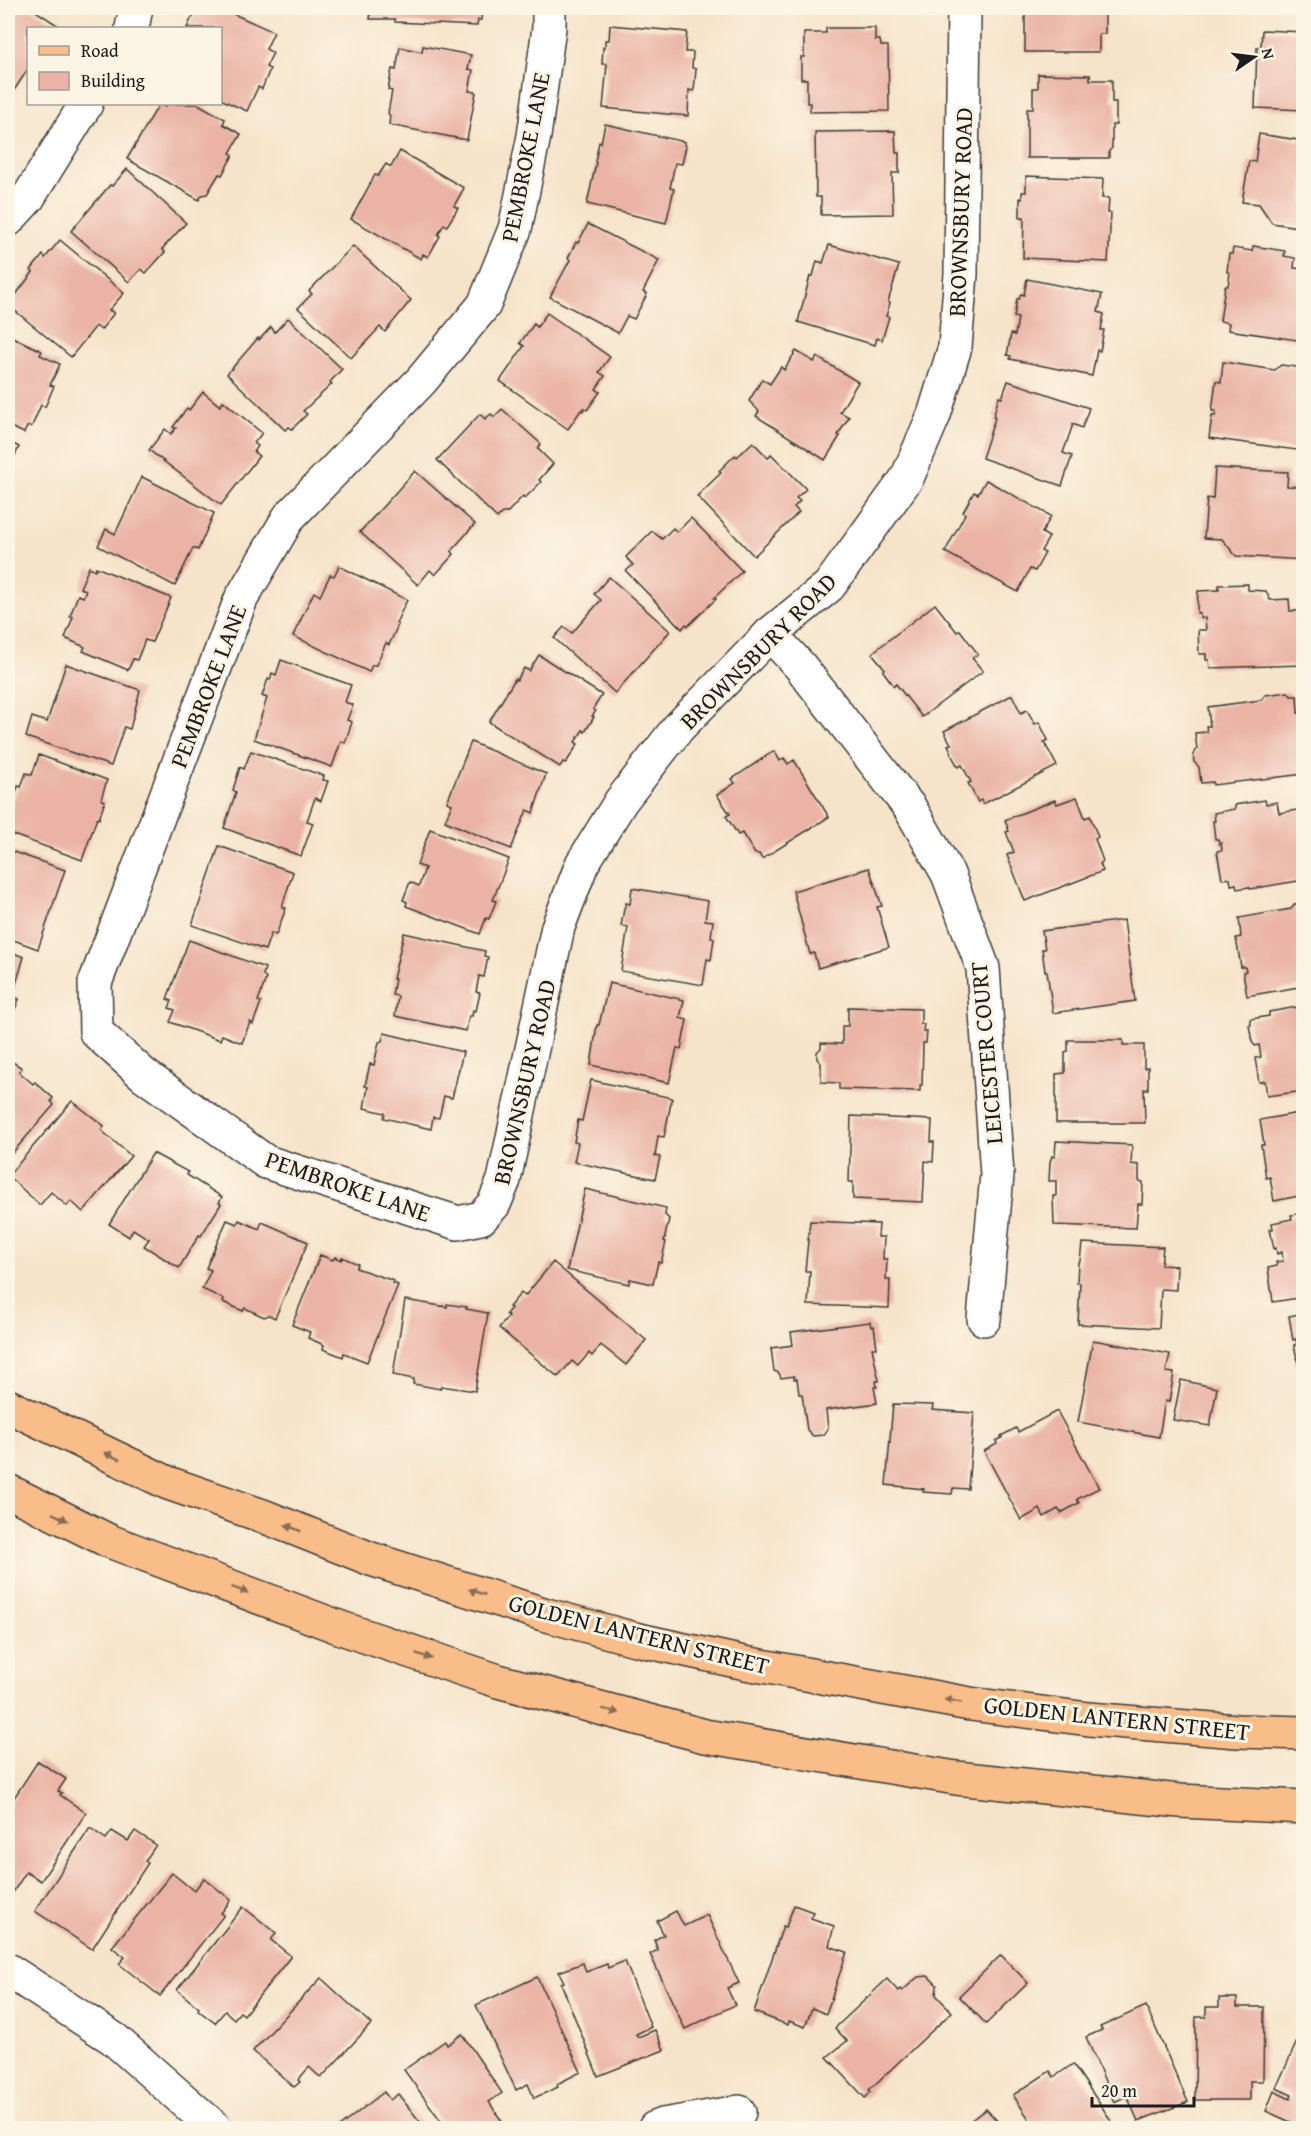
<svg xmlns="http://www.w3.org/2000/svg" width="1311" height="2136" font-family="'Gentium Book Plus',serif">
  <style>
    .building { fill: #eab3a5 }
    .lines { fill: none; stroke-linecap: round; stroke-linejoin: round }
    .minor-casing { stroke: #3d3a36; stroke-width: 36 }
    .major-casing { stroke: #3d3a36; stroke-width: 36 }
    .minor { stroke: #fff; stroke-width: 33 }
    .major { stroke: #f8bd89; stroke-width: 33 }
    .oneway { fill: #8a6c52 }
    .labels { text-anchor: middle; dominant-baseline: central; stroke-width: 6; stroke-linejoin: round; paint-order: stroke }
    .street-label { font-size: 24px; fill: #1c1c1c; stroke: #fcf5e5 }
  </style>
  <rect width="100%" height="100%" fill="#fcf5e5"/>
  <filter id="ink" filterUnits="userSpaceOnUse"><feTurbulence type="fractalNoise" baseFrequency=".0167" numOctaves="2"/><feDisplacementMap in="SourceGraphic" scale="12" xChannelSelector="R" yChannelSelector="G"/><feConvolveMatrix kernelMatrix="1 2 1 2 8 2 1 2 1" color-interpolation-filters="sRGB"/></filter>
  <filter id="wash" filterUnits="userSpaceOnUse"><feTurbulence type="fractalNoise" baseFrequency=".008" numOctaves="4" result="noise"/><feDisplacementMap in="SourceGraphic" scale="24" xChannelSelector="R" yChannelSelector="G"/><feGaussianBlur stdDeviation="1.35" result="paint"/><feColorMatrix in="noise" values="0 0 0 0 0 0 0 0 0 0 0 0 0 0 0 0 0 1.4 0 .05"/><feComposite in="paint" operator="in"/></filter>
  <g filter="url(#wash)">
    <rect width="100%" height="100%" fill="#f6e4ca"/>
    <g id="blocks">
      <g class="building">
        <polygon points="8,8 31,8 62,28 28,28 28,69 11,95 8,92"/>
        <polygon points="201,8 220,8 274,32 266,49 273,53 266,67 270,69 262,89 258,87 247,111 220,99 220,28 187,28 191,19 195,14 198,15"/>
        <polygon points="371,8 482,8 481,20 478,20 477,26 395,22 395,19 370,19"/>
        <polygon points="1025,8 1105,8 1105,34 1099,34 1099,52 1025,52"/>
        <polygon points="610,25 687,32 685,52 693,52 692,68 696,69 694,91 689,90 688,116 603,108 607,64 602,64 603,47 605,47 605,40 609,40"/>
        <polygon points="826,28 875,28 875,40 880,40 881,46 888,46 889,111 810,112 810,103 807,103 807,79 801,79 801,57 804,57 804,33 826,33"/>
        <polygon points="1262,30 1304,32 1304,110 1255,108 1257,47 1261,47"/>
        <polygon points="423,46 471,55 468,69 473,70 469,91 476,92 467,140 389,125 390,116 388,113 392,91 388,90 392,69 396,70 400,47 422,52"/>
        <polygon points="1038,74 1090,75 1090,80 1112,80 1112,102 1116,102 1116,125 1112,125 1112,148 1109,151 1109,158 1027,158 1027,109 1033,109 1033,88 1038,88"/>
        <polygon points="159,104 165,107 167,104 198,104 225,119 223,124 241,134 230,153 233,155 222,175 219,174 207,194 202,195 199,200 127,159"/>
        <polygon points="605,124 685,142 684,145 686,146 682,164 675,163 670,188 674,189 666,223 587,204 596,163 595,162 599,142 601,143"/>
        <polygon points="895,131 896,153 899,153 899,173 892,173 893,214 821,215 821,197 816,197 815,132"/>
        <polygon points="1259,134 1304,141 1304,228 1272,223 1259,204 1242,202 1249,161 1255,162"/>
        <polygon points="400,151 464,188 454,206 458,208 447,226 444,224 438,235 440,236 428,257 423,254 421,259 351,219 375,175 378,176 386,164 391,167"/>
        <polygon points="127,169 186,223 162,249 165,252 146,273 141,269 129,282 71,231 110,185 112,186"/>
        <polygon points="1026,176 1103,179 1102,198 1109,198 1108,213 1111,213 1108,262 1023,258 1024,217 1020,217 1020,198 1022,199 1022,192 1026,192"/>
        <polygon points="588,224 659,260 643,292 647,294 634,319 627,316 618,333 550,297 570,260 568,258 576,242 578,243"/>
        <polygon points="60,240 124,293 109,310 114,313 101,330 96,326 71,357 8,305 33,272 31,270 43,255 45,258"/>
        <polygon points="829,245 899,265 888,302 890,303 886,316 889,317 882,340 877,338 875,345 798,322 810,276 813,276 817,261 823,263"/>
        <polygon points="353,246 411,300 385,332 380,327 351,358 298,308 312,294 309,291"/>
        <polygon points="1253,246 1285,251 1284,256 1295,258 1294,268 1304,269 1304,341 1228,330 1229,323 1220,321 1225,286 1228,286 1230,273 1227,272 1229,254 1232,254 1233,248 1252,251"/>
        <polygon points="1027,279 1102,294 1098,312 1104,314 1101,330 1104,330 1100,351 1097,350 1092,376 1010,359 1011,356 1007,355 1011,334 1015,335 1018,318 1014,317 1017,299 1019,299 1021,294 1024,295"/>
        <polygon points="547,313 610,357 599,372 605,376 596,389 600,392 587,410 584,408 583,411 581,410 568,429 500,381 524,346 520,343 534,324 537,327"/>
        <polygon points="288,318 342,369 330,382 332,384 303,411 307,414 292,429 289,427 285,430 227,374 258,338 259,340 271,327 275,332"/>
        <polygon points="8,335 42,351 40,355 60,364 50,385 54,386 45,407 41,405 32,426 27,427 24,433 8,426"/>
        <polygon points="796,351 814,362 817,357 858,382 840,412 849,417 838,435 840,436 825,460 756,416 759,411 749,401 762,379 770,384 781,367 784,370"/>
        <polygon points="1223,362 1275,370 1281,365 1304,368 1304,451 1209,438 1212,416 1215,416 1216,411 1212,411 1216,381 1221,382"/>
        <polygon points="1008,381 1089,408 1082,428 1073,424 1063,453 1072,456 1062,486 982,458 995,418 993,417 999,397 1002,398"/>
        <polygon points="203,392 220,406 223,401 262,433 254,443 258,446 254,452 259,456 221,505 149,450 165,429 171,434 176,428 173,427 187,408 189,410"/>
        <polygon points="502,409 541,444 537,448 553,464 539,480 541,482 525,498 523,496 507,513 502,513 497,518 437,460 480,414 485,419 491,414 494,417"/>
        <polygon points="8,441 19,447 8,470"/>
        <polygon points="753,442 768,458 771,454 806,489 796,498 800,501 794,507 799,512 754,556 697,496 721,473 719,471 735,455 737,457"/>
        <polygon points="1215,468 1288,472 1287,486 1304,487 1304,560 1236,556 1222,539 1204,538 1207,498 1213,499"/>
        <polygon points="415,471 475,524 451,551 454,554 435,575 430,570 418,585 360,532"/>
        <polygon points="142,477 214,513 198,550 193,548 175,586 98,546 106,529 115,534"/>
        <polygon points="986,480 1051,516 1042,533 1049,537 1041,551 1045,553 1035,571 1030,569 1018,592 945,552 965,514 963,512 974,492 978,494"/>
        <polygon points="691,518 742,571 714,598 716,599 688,626 686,624 682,629 626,571 633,565 626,557 652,531 662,539 673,528 677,532"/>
        <polygon points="339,566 407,600 396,623 398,625 389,645 386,643 376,665 372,665 369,672 293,636 314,592 320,596 330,575 334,576"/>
        <polygon points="89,567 95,570 96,567 171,598 152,642 145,640 137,660 133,659 128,670 83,651 85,647 65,638 73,617 70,616 78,595 83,597 86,590 80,588"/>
        <polygon points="609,577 670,631 615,693 554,638 564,627 572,633 601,600 594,594"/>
        <polygon points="1248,584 1248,590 1266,591 1270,600 1289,599 1290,611 1304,611 1304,665 1210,668 1209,660 1206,660 1206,654 1199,654 1198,630 1206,630 1205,618 1200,618 1200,613 1197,613 1198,591 1219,590 1219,585"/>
        <polygon points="935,604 957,632 960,630 978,654 972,658 983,671 922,717 896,684 894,686 883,671 885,669 872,653"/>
        <polygon points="539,655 602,695 593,709 596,711 592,716 594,717 585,732 583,730 575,742 578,744 566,763 563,762 560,767 489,722 515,679 517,680 524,668 529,671"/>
        <polygon points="281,660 351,685 345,702 353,705 347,720 352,722 345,743 341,741 332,767 254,739 267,698 262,696 268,679 270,680 272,673 276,675"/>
        <polygon points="66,664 140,690 130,729 124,727 111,766 26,737 32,717 47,722"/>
        <polygon points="1288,692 1291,696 1297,696 1298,713 1304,712 1304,774 1213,785 1213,782 1201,783 1199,767 1194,762 1193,755 1197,749 1195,733 1207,732 1206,726 1210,726 1208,707 1261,700 1265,695"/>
        <polygon points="1012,695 1021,713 1027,710 1035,724 1039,722 1048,740 1044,742 1057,766 983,804 981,800 978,802 968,783 971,782 962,765 958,767 950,752 951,751 948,745 951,744 944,731"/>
        <polygon points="471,742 546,774 533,813 527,810 511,849 445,821 452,804 447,802"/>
        <polygon points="251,751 324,776 323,780 328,781 321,801 315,798 307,821 313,823 301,856 224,828 236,792 233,790 240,767 244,769"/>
        <polygon points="774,751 780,761 784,758 788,764 794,760 829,817 762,859 759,854 755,854 742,833 738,835 726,816 730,814 717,795 735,783 732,779"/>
        <polygon points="39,755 107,780 101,799 105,801 99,819 97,818 82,860 8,833 8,825 13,809 11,808 18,786 21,787 26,773 32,775"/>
        <polygon points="1077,797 1085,818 1090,816 1098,837 1095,839 1103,861 1100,864 1103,871 1025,901 1007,855 1014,852 1006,832 1009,831 1005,820 1055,800 1057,804"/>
        <polygon points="1265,800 1266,804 1277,802 1279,813 1304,809 1304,880 1250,889 1249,887 1237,889 1236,884 1231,885 1230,878 1222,879 1217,851 1222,850 1221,843 1219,844 1218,839 1215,839 1213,821 1215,821 1214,813 1235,809 1235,805"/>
        <polygon points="430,829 509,859 493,900 496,901 489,919 486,918 480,934 406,906 407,902 403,900 410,882 419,886 425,868 417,865"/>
        <polygon points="219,846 293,872 282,907 286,908 276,935 271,933 265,950 192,925"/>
        <polygon points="8,850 65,870 38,949 8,938"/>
        <polygon points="869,868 882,906 877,907 889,947 818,968 814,953 810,954 793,891"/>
        <polygon points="632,888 708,901 705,920 713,921 711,937 714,938 711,960 707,959 703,985 621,971 628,927 621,926 624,909 626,903 630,904"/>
        <polygon points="1304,902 1304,986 1247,996 1243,972 1246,971 1245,967 1241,967 1236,938 1241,937 1239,918 1291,909 1295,904"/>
        <polygon points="1124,920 1135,1001 1053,1013 1047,971 1045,971 1042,949 1045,949 1042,931"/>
        <polygon points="404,933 485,951 484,956 488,957 484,977 479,976 476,992 480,993 476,1011 473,1010 472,1016 469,1016 466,1031 395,1016 398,996 392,995 395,979 393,979"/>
        <polygon points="189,940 265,968 263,975 266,979 258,1001 261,1002 253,1024 250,1022 242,1043 222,1035 220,1040 170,1022 175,1010 169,1008 172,1001 167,999"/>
        <polygon points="8,951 24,957 12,997 19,999 8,1027"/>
        <polygon points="609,983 684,1000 680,1018 687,1020 681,1049 677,1048 669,1083 591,1065 597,1025 599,1025"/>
        <polygon points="848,1007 921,1009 921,1024 924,1024 923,1031 927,1031 926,1043 923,1043 922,1085 920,1085 920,1091 839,1089 839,1083 821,1082 821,1063 817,1059 817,1052 821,1048 821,1043 842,1044 842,1026 848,1026"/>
        <polygon points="1297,1007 1298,1011 1304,1010 1304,1091 1267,1096 1265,1081 1259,1082 1255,1058 1261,1057 1259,1045 1255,1046 1252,1042 1249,1025 1251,1025 1250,1019 1269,1016 1269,1012"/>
        <polygon points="384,1033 463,1052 452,1098 444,1096 439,1118 433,1117 431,1129 384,1118 385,1113 364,1108 368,1087 365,1086 370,1064 374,1065 379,1042 382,1041"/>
        <polygon points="1068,1040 1123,1040 1123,1045 1144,1045 1144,1068 1148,1067 1148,1089 1144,1089 1145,1123 1056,1123 1056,1074 1065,1073 1065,1052 1068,1051"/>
        <polygon points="8,1059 22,1068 19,1072 33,1084 35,1082 53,1098 51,1101 54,1105 8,1158"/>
        <polygon points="591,1080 672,1098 664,1137 658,1136 655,1156 660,1157 655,1179 574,1162 578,1143 574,1142 578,1120 582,1121"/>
        <polygon points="72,1101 104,1126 101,1130 131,1156 83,1212 71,1201 67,1206 51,1192 40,1205 8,1176"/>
        <polygon points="1304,1112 1304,1195 1274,1201 1270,1177 1266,1178 1261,1145 1264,1145 1260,1120"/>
        <polygon points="851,1116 932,1120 931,1142 934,1142 933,1162 925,1161 923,1202 853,1199 853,1182 849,1182"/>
        <polygon points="1056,1141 1132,1145 1131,1164 1139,1165 1139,1181 1143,1182 1142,1204 1138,1204 1136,1228 1054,1225 1053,1196 1056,1196 1056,1181 1049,1181 1050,1162 1052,1156 1055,1157"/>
        <polygon points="153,1153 188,1172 187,1175 222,1197 219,1203 221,1204 201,1236 199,1235 179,1268 144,1246 149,1239 133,1229 129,1237 109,1224"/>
        <polygon points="585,1189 666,1208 665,1215 669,1219 664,1241 666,1242 661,1263 658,1262 653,1284 630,1279 629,1284 567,1270"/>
        <polygon points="1304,1213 1304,1297 1273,1302 1268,1268 1277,1266 1276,1262 1283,1261 1282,1252 1277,1254 1276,1248 1274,1249 1270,1229 1273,1229 1272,1223 1292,1219 1291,1215"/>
        <polygon points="227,1220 237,1224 239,1220 259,1229 262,1222 308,1242 275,1318 269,1315 264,1317 245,1308 243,1311 223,1302 224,1299 202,1289 211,1270 206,1268"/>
        <polygon points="810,1221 879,1224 878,1237 884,1237 883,1259 887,1259 886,1280 890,1280 889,1308 808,1305 810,1271 805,1271"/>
        <polygon points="1082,1243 1163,1247 1161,1265 1177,1266 1176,1290 1161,1289 1159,1328 1078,1324 1080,1283 1077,1283 1078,1262 1080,1261"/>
        <polygon points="320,1255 333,1260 335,1257 341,1260 342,1257 358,1264 356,1268 394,1281 393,1283 398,1285 367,1362 344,1353 343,1357 323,1349 324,1345 308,1338 310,1332 292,1325"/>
        <polygon points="553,1262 646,1340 626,1365 601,1345 592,1356 589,1353 578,1366 572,1361 558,1377 499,1328 509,1316 506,1314 511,1308 509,1307 521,1293 525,1296"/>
        <polygon points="405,1300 447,1307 447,1304 467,1307 466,1309 488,1313 475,1391 441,1386 440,1389 413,1384 414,1379 393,1375"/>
        <polygon points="1304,1313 1304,1373 1300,1373 1294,1345 1297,1344 1296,1339 1293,1340 1289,1316"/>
        <polygon points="870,1322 871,1327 874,1326 877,1348 872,1348 879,1381 876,1381 877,1387 874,1387 877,1403 826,1410 828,1428 824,1435 813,1436 807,1430 802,1394 799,1394 797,1379 794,1379 794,1376 781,1378 779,1373 774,1371 771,1348 793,1345 791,1332"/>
        <polygon points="1093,1340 1170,1354 1166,1372 1174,1373 1169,1402 1165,1401 1159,1437 1078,1422"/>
        <polygon points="1181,1380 1217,1388 1210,1426 1173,1420"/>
        <polygon points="893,1404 933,1405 932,1410 974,1413 968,1489 953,1488 952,1494 923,1492 924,1489 886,1485"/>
        <polygon points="1057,1411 1099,1488 1077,1499 1079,1503 1061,1513 1058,1509 1044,1517 1040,1509 1021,1520 984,1451 997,1444 996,1441 1002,1438 1001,1436 1016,1428 1018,1432"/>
        <polygon points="38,1761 66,1779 58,1791 62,1793 60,1795 86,1813 41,1881 26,1872 10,1897 8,1895 8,1807"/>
        <polygon points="90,1828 106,1839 112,1831 128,1841 135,1831 156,1845 145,1861 148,1863 92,1949 35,1911"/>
        <polygon points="172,1873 194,1891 204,1878 231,1900 221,1913 224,1915 160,1996 119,1964 125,1957 112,1947"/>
        <polygon points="794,1905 813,1912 811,1918 834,1926 829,1946 847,1952 826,2014 812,2008 805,2027 789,2021 788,2025 754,2012 783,1926 786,1927"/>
        <polygon points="243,1907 276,1933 271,1940 291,1956 244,2015 240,2012 234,2019 225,2011 215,2023 198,2010 199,2008 177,1990"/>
        <polygon points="676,1911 684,1926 707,1915 739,1983 727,1988 735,2005 685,2029 650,1954 658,1950 654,1940 664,1935 657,1921"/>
        <polygon points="1001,1955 1028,1983 986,2024 959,1996"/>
        <polygon points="625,1961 651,2027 636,2034 638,2037 655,2030 664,2050 598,2076 561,1983 564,1982 559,1972 583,1963 586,1972 607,1964 608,1968"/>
        <polygon points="928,1976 937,1985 936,1995 952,2012 869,2090 871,2092 865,2098 827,2057 847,2041 835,2028 887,1979 898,1991 900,1989 902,1991 918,1977"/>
        <polygon points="537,1977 581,2072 557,2084 558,2087 534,2098 528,2084 516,2090 476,2005"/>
        <polygon points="321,1978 371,2024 321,2078 309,2067 298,2080 300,2082 294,2087 253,2051"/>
        <polygon points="1219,1998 1237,1998 1237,2007 1264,2007 1263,2081 1250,2081 1250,2100 1195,2100 1196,2017 1206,2017 1206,2007 1219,2007"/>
        <polygon points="1146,2006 1188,2102 1138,2121 1127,2096 1114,2102 1086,2037 1102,2030 1100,2027"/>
        <polygon points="1304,2026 1304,2128 1266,2111 1274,2091 1290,2099 1292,2095 1276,2088"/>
        <polygon points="462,2034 502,2093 489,2102 503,2123 496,2128 446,2128 404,2070 445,2041 447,2045"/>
        <polygon points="1073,2064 1116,2128 1035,2128 1013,2095 1050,2071 1054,2077"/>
        <polygon points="384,2092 390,2100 398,2094 425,2128 341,2128 339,2127"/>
        <polygon points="986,2109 1004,2128 961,2128"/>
      </g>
    </g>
  </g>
  <g filter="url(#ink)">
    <use href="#blocks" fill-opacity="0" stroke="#3d3a36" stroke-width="1.5"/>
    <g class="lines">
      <g class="minor-casing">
        <g id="minor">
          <polyline points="549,8 549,28 534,136 515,229 484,305 421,381 289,517 241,599 95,983 96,1032 144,1075 266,1162 458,1223 481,1218 494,1204 504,1180 558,927 582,864 621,801 678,728 770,634 829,586 907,478 934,415 955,347 961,274 964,8"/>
          <polyline points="132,28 136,8"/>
          <polyline points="8,220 28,198 86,104"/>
          <polyline points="770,634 800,666 910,808 948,874 983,968 997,1175 984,1319"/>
          <polyline points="8,1970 114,2039 215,2128"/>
          <polyline points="655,2128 663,2125 739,2112"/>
        </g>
      </g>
      <g class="major-casing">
        <g id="major">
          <polyline points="8,1406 168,1483 263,1516 371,1559 543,1614 635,1639 745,1663 970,1704 1089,1719 1237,1731 1304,1733"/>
          <polyline points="8,1491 109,1541 344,1629 498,1681 705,1736 956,1778 1180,1801 1304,1807"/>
        </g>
      </g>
      <use href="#minor" class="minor"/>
      <use href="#major" class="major"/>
    </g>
    <defs><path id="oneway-solid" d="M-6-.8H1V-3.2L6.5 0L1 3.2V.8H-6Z" transform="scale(1.5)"/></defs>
    <g class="oneway">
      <use href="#oneway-solid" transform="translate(112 1456) rotate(-155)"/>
      <use href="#oneway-solid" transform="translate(60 1517) rotate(26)"/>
      <use href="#oneway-solid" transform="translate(293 1528) rotate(-158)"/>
      <use href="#oneway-solid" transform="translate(240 1590) rotate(21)"/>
      <use href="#oneway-solid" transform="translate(477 1592) rotate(-162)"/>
      <use href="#oneway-solid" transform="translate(424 1656) rotate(18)"/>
      <use href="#oneway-solid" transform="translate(953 1701) rotate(-170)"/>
      <use href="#oneway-solid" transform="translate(611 1711) rotate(15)"/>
    </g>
  </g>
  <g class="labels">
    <g class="street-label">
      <text transform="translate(525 157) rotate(-79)">PEMBROKE LANE</text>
      <text transform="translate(960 212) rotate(-88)">BROWNSBURY ROAD</text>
      <text transform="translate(758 651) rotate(-45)">BROWNSBURY ROAD</text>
      <text transform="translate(208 686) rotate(-69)">PEMBROKE LANE</text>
      <text transform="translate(986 1053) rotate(-95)">LEICESTER COURT</text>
      <text transform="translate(524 1082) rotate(-77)">BROWNSBURY ROAD</text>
      <text transform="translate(348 1186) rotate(19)">PEMBROKE LANE</text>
      <text transform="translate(639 1634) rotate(14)">GOLDEN LANTERN STREET</text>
      <text transform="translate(1117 1718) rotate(6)">GOLDEN LANTERN STREET</text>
    </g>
  </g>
  <rect width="1311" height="2136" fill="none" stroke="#fcf5e5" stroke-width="30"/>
  <rect x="27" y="27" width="195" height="78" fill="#fcf5e5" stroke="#a29e95" stroke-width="1.5"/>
  <rect x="39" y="46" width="30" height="9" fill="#f8bd89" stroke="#a29e95" stroke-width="1.5"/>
  <text x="81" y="57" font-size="18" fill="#1c1c1c">Road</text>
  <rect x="39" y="72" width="30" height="18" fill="#eab3a5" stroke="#a29e95" stroke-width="1.5"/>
  <text x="81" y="87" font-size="18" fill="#1c1c1c">Building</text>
  <g transform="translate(1254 57) rotate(76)" stroke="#fcf5e5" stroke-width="4.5" paint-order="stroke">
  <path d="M0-4.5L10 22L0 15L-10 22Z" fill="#1c1c1c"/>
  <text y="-9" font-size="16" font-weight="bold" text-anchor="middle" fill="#1c1c1c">N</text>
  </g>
  <path d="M1092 2097v9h102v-9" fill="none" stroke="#1c1c1c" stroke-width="3"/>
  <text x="1101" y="2097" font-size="18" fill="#1c1c1c" stroke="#fcf5e5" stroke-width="4.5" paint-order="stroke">20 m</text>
</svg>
